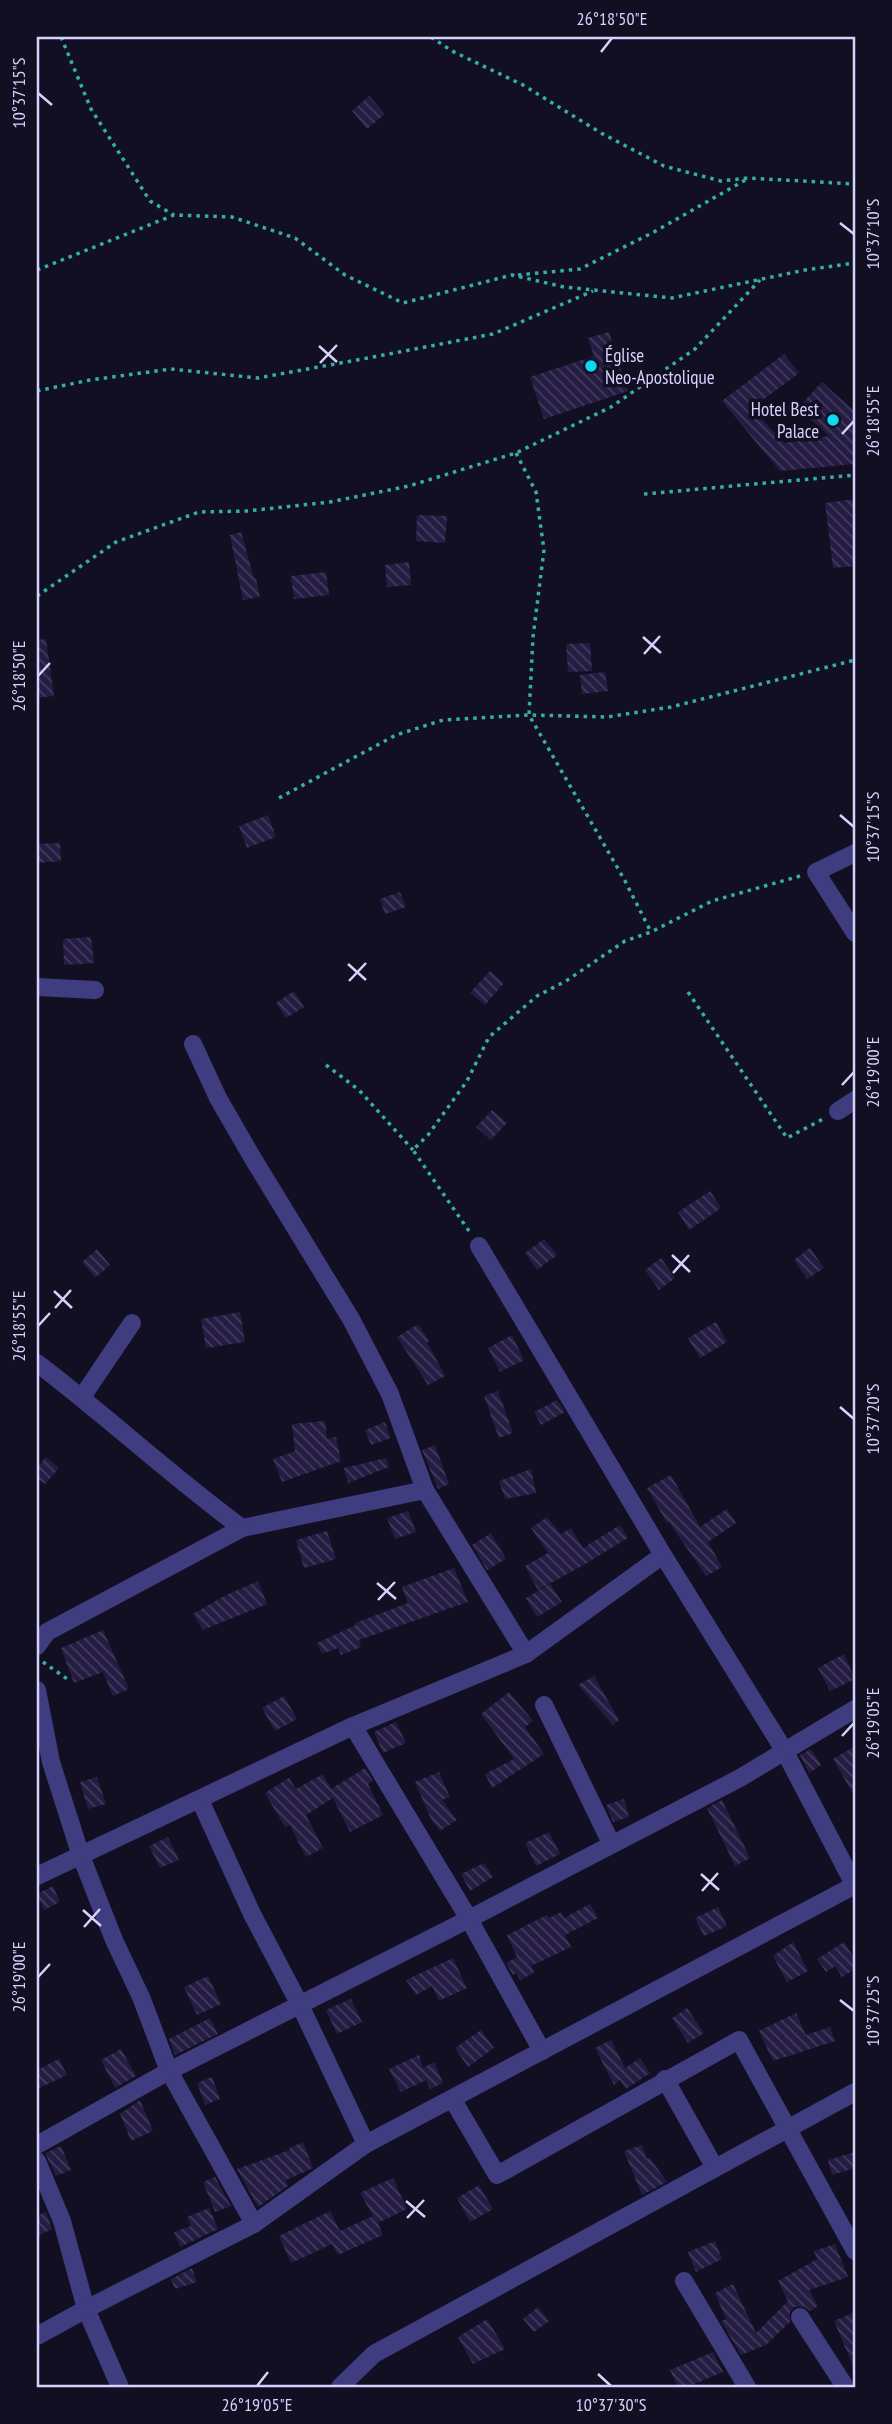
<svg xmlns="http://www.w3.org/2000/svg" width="892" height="2424" font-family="'PT Sans Narrow',sans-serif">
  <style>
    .building { fill: url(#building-back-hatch) }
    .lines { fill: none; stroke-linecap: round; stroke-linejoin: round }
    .path { stroke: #35aea7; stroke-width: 3.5; stroke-dasharray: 3.5 5; stroke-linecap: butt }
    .street { stroke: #3f3c7f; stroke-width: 18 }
    .ticks { fill: none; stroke: #d7d2fd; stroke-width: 2.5 }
    .poi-dot { fill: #0cd9ef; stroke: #120f22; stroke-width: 2.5 }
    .labels { text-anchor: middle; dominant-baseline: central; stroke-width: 7; stroke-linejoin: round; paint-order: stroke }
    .poi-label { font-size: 19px; fill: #d7d2fd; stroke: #120f22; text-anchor: start }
    .neatline { fill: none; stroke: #d7d2fd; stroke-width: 2.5 }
    .ticks-label { font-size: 18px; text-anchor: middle; fill: #d7d2fd }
  </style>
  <defs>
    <pattern id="building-back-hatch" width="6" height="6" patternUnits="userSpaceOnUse" patternTransform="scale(1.75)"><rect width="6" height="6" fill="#241c42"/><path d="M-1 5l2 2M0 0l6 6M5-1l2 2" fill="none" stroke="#433c5e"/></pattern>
  </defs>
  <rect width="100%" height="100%" fill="#120f22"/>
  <g class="building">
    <polygon points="369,96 385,114 367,129 352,111"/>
    <polygon points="609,332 628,391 544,419 530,377 594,356 588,338"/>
    <polygon points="784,354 799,373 752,408 784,443 829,436 798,408 822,382 855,412 855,464 780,471 722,401"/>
    <polygon points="855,499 855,566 833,568 825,503"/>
    <polygon points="417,515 447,516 445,543 416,541"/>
    <polygon points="241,532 254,578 256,578 260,597 243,600 230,535"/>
    <polygon points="409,562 411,585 387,587 385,565"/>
    <polygon points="326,572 329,595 294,599 291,576"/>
    <polygon points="46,639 54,696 37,698 37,640"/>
    <polygon points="590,643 592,671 568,672 566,644"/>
    <polygon points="605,672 608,691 582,694 580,675"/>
    <polygon points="268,815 276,837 247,848 239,826"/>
    <polygon points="60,843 61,861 37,863 37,844"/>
    <polygon points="400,892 406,907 385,914 380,899"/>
    <polygon points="91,937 94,963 64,965 63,939"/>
    <polygon points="490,971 504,983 485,1005 470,993"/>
    <polygon points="294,991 304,1007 286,1018 276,1003"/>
    <polygon points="492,1110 507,1123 491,1140 476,1127"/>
    <polygon points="710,1191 721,1208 689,1230 678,1212"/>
    <polygon points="544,1239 557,1255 537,1270 525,1253"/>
    <polygon points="810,1248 824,1268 807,1279 794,1260"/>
    <polygon points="97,1249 110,1265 95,1278 82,1262"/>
    <polygon points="661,1258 675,1278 659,1290 645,1270"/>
    <polygon points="240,1312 245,1342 206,1348 201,1319"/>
    <polygon points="716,1322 727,1342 700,1358 688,1338"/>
    <polygon points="418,1324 429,1341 427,1342 445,1376 428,1385 397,1337"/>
    <polygon points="512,1335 524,1360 500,1372 488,1348"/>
    <polygon points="498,1391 513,1433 499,1438 484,1396"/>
    <polygon points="557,1400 565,1412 541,1425 534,1412"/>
    <polygon points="325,1421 327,1439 336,1437 341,1461 282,1482 273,1459 295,1451 292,1424"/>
    <polygon points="385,1422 391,1438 371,1445 365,1430"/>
    <polygon points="435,1445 449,1484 438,1489 422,1450"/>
    <polygon points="46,1457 59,1468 45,1484 37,1478 37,1468"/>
    <polygon points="386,1458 389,1467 348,1483 344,1468"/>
    <polygon points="531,1469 536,1493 505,1499 499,1481"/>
    <polygon points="671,1475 700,1527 727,1509 736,1523 708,1542 722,1567 706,1576 669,1522 667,1523 647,1488"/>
    <polygon points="408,1511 416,1532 395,1539 387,1518"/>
    <polygon points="547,1517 561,1534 571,1528 583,1548 620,1525 628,1538 582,1566 538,1590 525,1566 548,1553 531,1528"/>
    <polygon points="327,1531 336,1559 304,1568 296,1540"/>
    <polygon points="491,1533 506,1559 487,1570 472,1545"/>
    <polygon points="454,1568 468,1602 359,1640 361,1647 341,1655 338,1648 322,1654 317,1643 356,1625 355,1623 408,1603 402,1587"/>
    <polygon points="258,1581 267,1604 203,1630 193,1614 226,1595"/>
    <polygon points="550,1584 562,1602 537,1617 526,1598"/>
    <polygon points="103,1630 129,1689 113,1696 103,1672 74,1683 61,1648"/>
    <polygon points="844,1654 855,1679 830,1691 818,1668"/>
    <polygon points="594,1676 619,1720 613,1725 578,1685"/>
    <polygon points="509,1692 533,1721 525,1727 544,1754 492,1788 485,1774 514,1759 481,1714"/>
    <polygon points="284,1696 297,1719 275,1731 262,1708"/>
    <polygon points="396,1722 406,1743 383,1753 374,1732"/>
    <polygon points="855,1746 855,1797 833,1759"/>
    <polygon points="811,1749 821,1765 809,1773 800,1755"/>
    <polygon points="365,1768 373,1781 368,1784 383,1815 350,1832 333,1798 306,1815 323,1848 306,1857 290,1825 285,1827 265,1793 289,1778 296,1789 323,1774 331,1789"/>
    <polygon points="439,1772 450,1797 442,1800 457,1820 440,1831 431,1819 415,1782"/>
    <polygon points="97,1777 106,1804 88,1809 80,1782"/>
    <polygon points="624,1799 629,1817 613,1822 606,1805"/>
    <polygon points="722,1800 750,1858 735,1866 707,1808"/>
    <polygon points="549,1832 560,1854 536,1866 525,1843"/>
    <polygon points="168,1837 179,1860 160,1868 149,1846"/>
    <polygon points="484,1863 493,1877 470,1891 461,1874"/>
    <polygon points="53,1886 60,1902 44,1910 37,1894"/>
    <polygon points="590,1904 598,1918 565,1935 571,1947 531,1966 534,1973 520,1980 516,1973 513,1975 506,1963 517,1957 507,1935 547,1915 549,1918 561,1912 564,1918"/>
    <polygon points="718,1907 727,1926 704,1936 695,1918"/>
    <polygon points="793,1942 808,1971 787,1982 773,1956"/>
    <polygon points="844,1942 855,1960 855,1969 842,1977 835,1966 826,1972 817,1959"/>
    <polygon points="453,1958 467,1988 439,2001 432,1986 416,1995 406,1980"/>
    <polygon points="208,1976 221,2004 197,2015 184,1987"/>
    <polygon points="351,1999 362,2022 337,2034 326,2010"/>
    <polygon points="687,2008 704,2033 688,2043 672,2018"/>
    <polygon points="796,2013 806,2035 830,2027 835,2041 773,2061 759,2031"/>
    <polygon points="210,2018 218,2034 175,2055 169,2039"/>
    <polygon points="481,2030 494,2048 468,2067 455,2048"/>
    <polygon points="611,2040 625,2068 640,2058 650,2073 626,2089 620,2080 614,2085 595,2048"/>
    <polygon points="121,2049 136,2076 115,2088 101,2060"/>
    <polygon points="419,2055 423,2068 434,2062 443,2083 430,2089 426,2080 401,2092 389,2069"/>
    <polygon points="59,2059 67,2075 37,2089 37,2070"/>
    <polygon points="212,2077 220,2099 205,2105 197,2083"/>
    <polygon points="140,2100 153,2131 131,2141 120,2114"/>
    <polygon points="303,2142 313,2168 286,2180 288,2186 258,2207 237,2169 290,2150 289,2148"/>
    <polygon points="642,2145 647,2159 650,2158 667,2182 642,2195 624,2151"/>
    <polygon points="61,2146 71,2170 56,2176 45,2153"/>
    <polygon points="855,2152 855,2168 832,2175 828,2160"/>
    <polygon points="215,2177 231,2206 215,2212 203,2182"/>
    <polygon points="393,2178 407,2209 378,2223 383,2235 338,2255 332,2244 291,2263 279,2236 330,2211 340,2231 373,2216 360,2193"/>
    <polygon points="479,2185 493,2209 470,2222 457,2198"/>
    <polygon points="209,2208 218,2229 180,2247 174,2232 191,2226 187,2217"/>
    <polygon points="46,2212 52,2229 37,2236 37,2216"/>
    <polygon points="715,2241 722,2259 696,2272 688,2252"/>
    <polygon points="835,2244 848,2277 809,2290 818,2306 810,2311 805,2307 794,2307 790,2312 790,2322 766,2345 741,2355 721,2321 726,2319 715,2293 733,2284 756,2333 788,2301 778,2281 817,2259 814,2251"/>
    <polygon points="192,2268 197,2282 175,2289 171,2279"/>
    <polygon points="538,2307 549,2321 534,2332 523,2319"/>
    <polygon points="855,2312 855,2371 834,2321"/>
    <polygon points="487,2319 505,2349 473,2364 458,2337"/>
    <polygon points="713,2352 723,2372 687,2387 678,2387 670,2370"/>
  </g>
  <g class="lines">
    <g class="path">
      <polyline points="61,37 91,109 150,201 174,215"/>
      <polyline points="431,37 452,51 523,85 601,133 664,166 721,181 748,178 855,184"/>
      <polyline points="37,270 174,215 232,217 295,238 345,275 403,303 512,275 564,287 672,298 805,270 855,263"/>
      <polyline points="518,275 580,269 654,232 747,179"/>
      <polyline points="37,391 90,380 171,369 258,378 368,358 493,334 593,291"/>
      <polyline points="516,453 536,492 544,550 533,637 529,715 624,879 651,932"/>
      <polyline points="644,494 855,475"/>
      <polyline points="37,596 116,542 199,512 247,511 330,502 409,486 516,453 611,407 695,349 760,280"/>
      <polyline points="279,798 396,735 443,720 529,715 607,717 671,707 855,660"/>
      <polyline points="688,992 787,1138 823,1119"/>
      <polyline points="326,1065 359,1090 413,1150"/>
      <polyline points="469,1231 413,1150 428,1135 467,1081 489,1037 537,996 566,981 625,941 651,932 712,901 800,876"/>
      <polyline points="43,1662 70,1681"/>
    </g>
    <g class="street">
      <polyline points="855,853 816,872 855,933"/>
      <polyline points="37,987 95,990"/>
      <polyline points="193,1044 218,1098 252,1157 351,1319 390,1394 425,1490 526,1654"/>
      <polyline points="838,1111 855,1100"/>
      <polyline points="479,1246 663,1555 784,1750 855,1886"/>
      <path d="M 37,1363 C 107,1416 171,1476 242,1528 L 425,1490"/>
      <polyline points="82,1397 132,1323"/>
      <polyline points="37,1646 47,1632 242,1528"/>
      <polyline points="37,1690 51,1762 81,1856 114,1940 141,1997 169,2071 254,2224"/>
      <polyline points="544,1705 611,1843"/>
      <polyline points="353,1726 469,1919 542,2051"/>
      <polyline points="200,1800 252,1914 300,2005 366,2144"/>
      <polyline points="37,1876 353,1726 526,1654 663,1555"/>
      <polyline points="665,2079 715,2168"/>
      <polyline points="453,2100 497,2175 739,2040 855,2251"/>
      <polyline points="37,2145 169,2071 469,1919 740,1778 855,1709"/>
      <polyline points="37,2161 62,2221 86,2309 120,2387"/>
      <polyline points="684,2281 747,2387"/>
      <polyline points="800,2317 844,2385"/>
      <polyline points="37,2336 86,2309 254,2224 366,2144 855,1885"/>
      <polyline points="340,2387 374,2354 855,2092"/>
    </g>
  </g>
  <path class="ticks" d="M 601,52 L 612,38M 38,93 L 52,105M 840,223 L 854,234M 319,346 L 337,362M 320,363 L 337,345M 842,434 L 854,421M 643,637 L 661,653M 644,654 L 660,636M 38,676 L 50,663M 840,815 L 854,827M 348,964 L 366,980M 349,981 L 366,963M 842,1085 L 854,1072M 672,1255 L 690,1272M 673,1273 L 689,1255M 54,1291 L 72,1308M 55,1308 L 71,1290M 38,1326 L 50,1313M 840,1407 L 854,1419M 377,1583 L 396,1599M 378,1600 L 395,1582M 842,1736 L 854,1723M 701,1874 L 719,1890M 702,1891 L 718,1873M 83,1910 L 101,1926M 84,1927 L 100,1909M 38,1977 L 50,1964M 840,2000 L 854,2011M 406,2201 L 425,2217M 407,2218 L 424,2200M 598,2374 L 611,2386M 257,2386 L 268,2372"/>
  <g class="poi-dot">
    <circle cx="591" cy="366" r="7"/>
    <circle cx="833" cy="420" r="7"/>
  </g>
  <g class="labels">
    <g class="poi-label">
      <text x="605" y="355">Église<tspan x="605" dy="22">Neo-Apostolique</tspan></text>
      <text x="819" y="409" text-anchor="end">Hotel Best<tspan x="819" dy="22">Palace</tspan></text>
    </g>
  </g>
  <rect width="892" height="2424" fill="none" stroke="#120f22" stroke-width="77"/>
  <rect x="38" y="38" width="816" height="2348" class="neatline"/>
  <g class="ticks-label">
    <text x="612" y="25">26°18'50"E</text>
    <text transform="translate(19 93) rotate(-90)" y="6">10°37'15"S</text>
    <text transform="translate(873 234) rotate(-90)" y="6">10°37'10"S</text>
    <text transform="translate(873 421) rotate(-90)" y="6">26°18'55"E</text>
    <text transform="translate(19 676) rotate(-90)" y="6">26°18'50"E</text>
    <text transform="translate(873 827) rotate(-90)" y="6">10°37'15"S</text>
    <text transform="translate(873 1072) rotate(-90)" y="6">26°19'00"E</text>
    <text transform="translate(19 1326) rotate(-90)" y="6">26°18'55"E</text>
    <text transform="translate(873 1419) rotate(-90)" y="6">10°37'20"S</text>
    <text transform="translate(873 1723) rotate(-90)" y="6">26°19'05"E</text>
    <text transform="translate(19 1977) rotate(-90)" y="6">26°19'00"E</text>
    <text transform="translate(873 2011) rotate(-90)" y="6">10°37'25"S</text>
    <text x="257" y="2411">26°19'05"E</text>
    <text x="611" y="2411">10°37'30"S</text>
  </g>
</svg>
